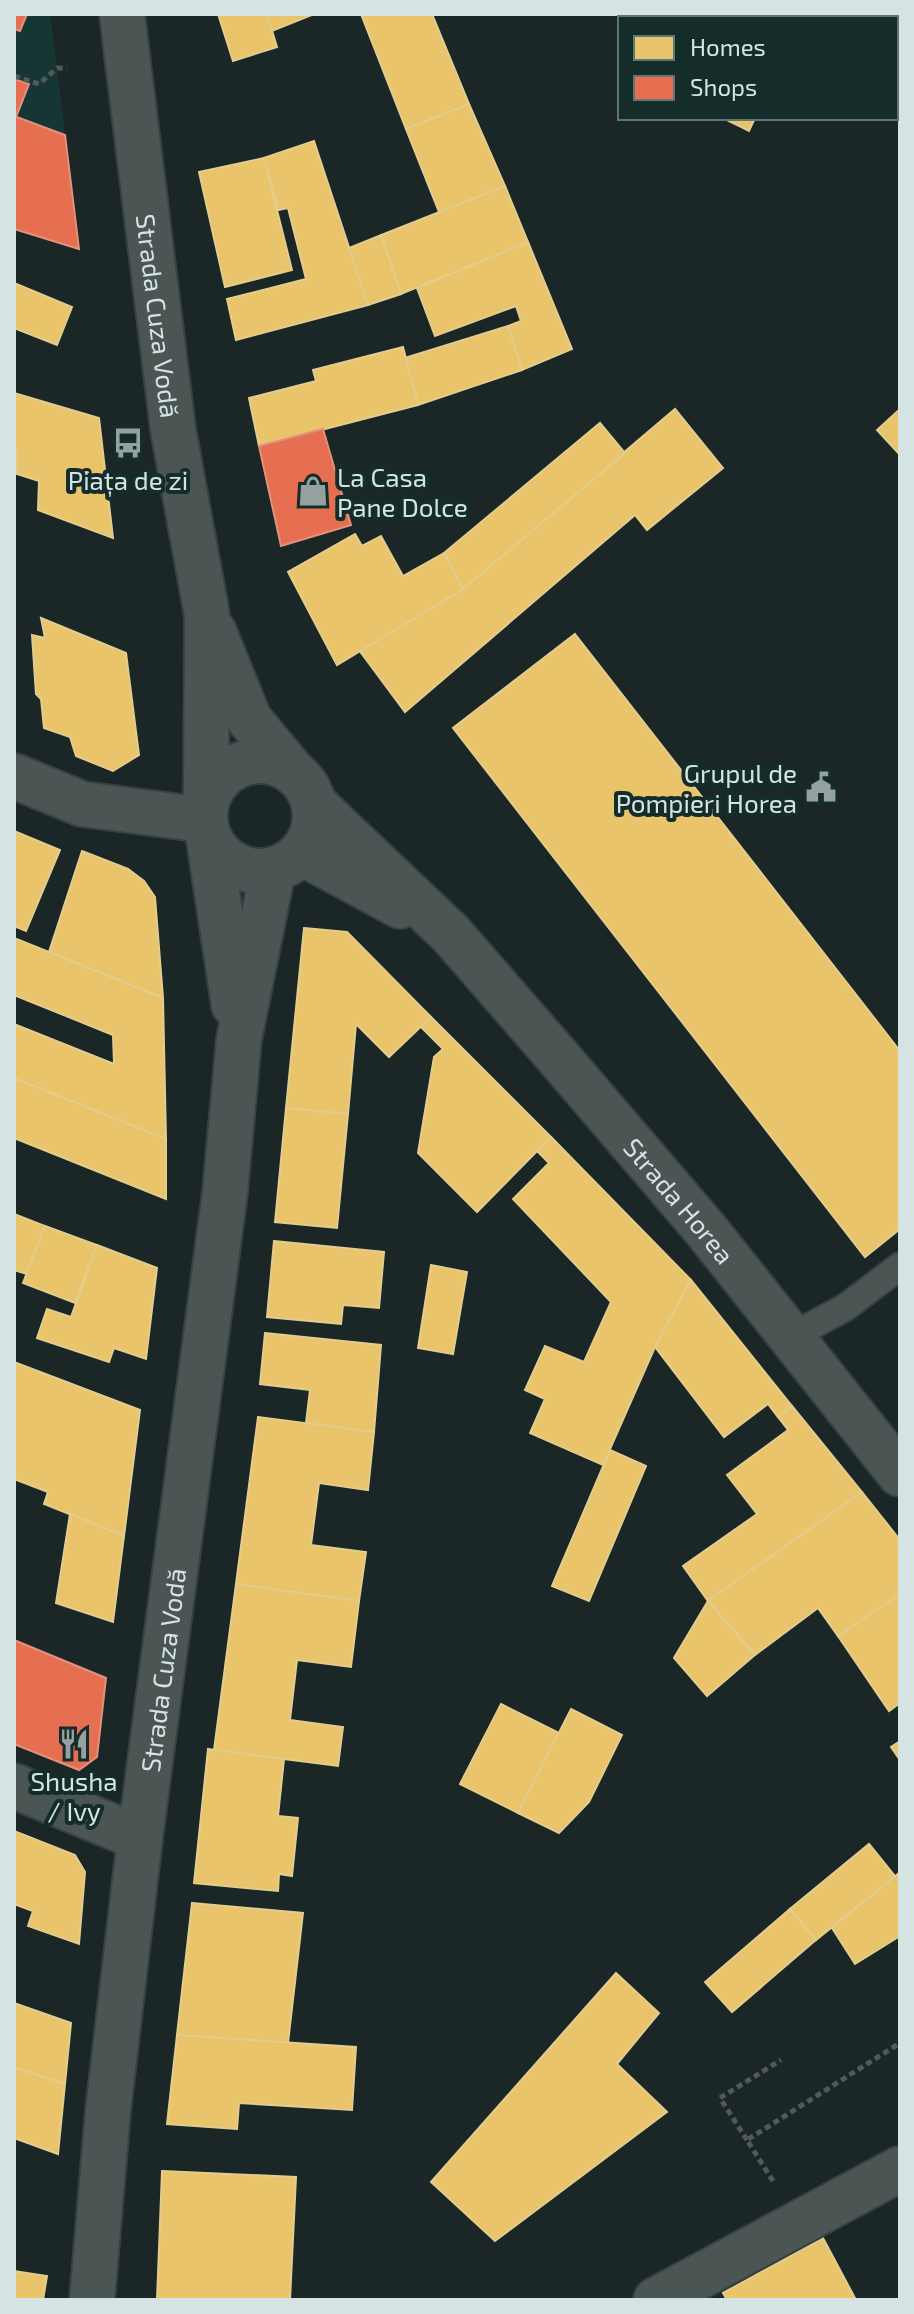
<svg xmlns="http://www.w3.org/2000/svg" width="914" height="2314" font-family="'Exo 2',sans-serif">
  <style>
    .built { fill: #163634 }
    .homes { fill: #e9c46a; stroke: #e3cd8e; stroke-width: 2 }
    .shops { fill: #e76f51; stroke: #e2927c; stroke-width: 2 }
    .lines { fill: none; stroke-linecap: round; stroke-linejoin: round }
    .service-casing { stroke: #374141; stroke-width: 30 }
    .minor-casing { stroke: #374141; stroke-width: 48 }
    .secondary-casing { stroke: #374141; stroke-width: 48 }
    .path { stroke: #515a59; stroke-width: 5; stroke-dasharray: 6 4; stroke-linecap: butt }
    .service { stroke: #4b5554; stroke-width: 26 }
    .minor { stroke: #4b5554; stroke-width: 44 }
    .secondary { stroke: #4b5554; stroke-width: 44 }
    .labels { text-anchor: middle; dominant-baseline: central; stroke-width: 8; stroke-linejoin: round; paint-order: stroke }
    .street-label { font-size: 26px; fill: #d5e3e2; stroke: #142d2b }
    .poi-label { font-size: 26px; fill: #d5e3e2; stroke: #142d2b }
  </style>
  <rect width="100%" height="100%" fill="#1a2726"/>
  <polygon class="built" points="14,14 50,14 65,135 14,116"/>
  <g class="homes">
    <polygon points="218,14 267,14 277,47 233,61"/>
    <polygon points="267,14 314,14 272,31"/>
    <polygon points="361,14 432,14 469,104 406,129"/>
    <polygon points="705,14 806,14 804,18 703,18"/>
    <polygon points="469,104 505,186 439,212 406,129"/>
    <polygon points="723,118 755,118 749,131"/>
    <polygon points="314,141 368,305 236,340 227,299 306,279 288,208 278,210 264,158"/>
    <polygon points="264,158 292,270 225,287 199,172"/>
    <polygon points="505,186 528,242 401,294 381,235"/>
    <polygon points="381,235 401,294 368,305 349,248"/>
    <polygon points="528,242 572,349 522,370 508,326 521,321 516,306 435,336 417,288"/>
    <polygon points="14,283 72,307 57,345 14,328"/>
    <polygon points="508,326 522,370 418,405 405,358"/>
    <polygon points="403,347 418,405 259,446 249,398 316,381 313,370"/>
    <polygon points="14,393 99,418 113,538 38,510 39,481 17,474 16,451 14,451"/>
    <polygon points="675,409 723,468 647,530 635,515 405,712 359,650 463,589"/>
    <polygon points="900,409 900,455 877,430"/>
    <polygon points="600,423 625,453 463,589 444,553"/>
    <polygon points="355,534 362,546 381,536 403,576 444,553 463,589 337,665 288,572"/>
    <polygon points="41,618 126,653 139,755 113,771 76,756 70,737 44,728 41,699 36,694 32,635 45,638"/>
    <polygon points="575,634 900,1051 900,1229 865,1257 453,728"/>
    <polygon points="14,831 60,850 26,931 14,926"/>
    <polygon points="82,851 128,869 144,881 155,897 163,998 49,952"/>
    <polygon points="304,928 347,932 431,1017 389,1057 356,1024 348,1114 286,1108"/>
    <polygon points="14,938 163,998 166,1139 14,1078 14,1024 114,1064 113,1035 14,995"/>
    <polygon points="431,1017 551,1137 477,1212 418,1153 434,1057 443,1049 421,1027"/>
    <polygon points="14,1078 166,1139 166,1199 14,1138"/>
    <polygon points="286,1108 348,1114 337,1228 275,1222"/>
    <polygon points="551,1137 691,1280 655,1347 603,1465 530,1433 545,1399 525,1390 545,1346 584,1362 611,1302 513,1199 549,1163 537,1151"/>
    <polygon points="14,1214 45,1226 27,1274 14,1270"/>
    <polygon points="45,1226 97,1245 75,1303 23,1283"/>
    <polygon points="274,1241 384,1252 379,1308 343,1305 341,1324 267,1317"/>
    <polygon points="97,1245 157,1268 146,1359 114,1348 109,1362 37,1338 47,1309 71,1317"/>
    <polygon points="431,1265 467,1272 453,1354 418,1348"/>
    <polygon points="691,1280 792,1406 778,1417 768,1404 724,1437 655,1347"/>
    <polygon points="265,1333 381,1345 374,1432 306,1423 310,1390 260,1384"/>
    <polygon points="14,1362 140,1410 124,1536 44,1504 48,1492 14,1479"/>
    <polygon points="792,1406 862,1492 708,1601 683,1566 757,1514 727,1475 788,1430 778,1417"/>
    <polygon points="258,1417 374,1432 368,1490 319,1483 311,1545 366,1552 359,1601 236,1584"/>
    <polygon points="610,1450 646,1466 589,1601 552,1586"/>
    <polygon points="862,1492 900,1540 900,1594 838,1636 818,1608 755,1655 708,1601"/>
    <polygon points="70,1514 124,1536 113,1622 56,1603"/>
    <polygon points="236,1584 359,1601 351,1667 297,1660 290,1720 343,1727 338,1766 214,1750"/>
    <polygon points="900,1594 900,1703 889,1711 838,1636"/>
    <polygon points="708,1601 755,1655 707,1696 674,1658"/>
    <polygon points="501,1704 559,1733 518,1813 460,1784"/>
    <polygon points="571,1709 622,1735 589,1802 559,1833 518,1813"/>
    <polygon points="900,1741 900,1760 891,1747"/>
    <polygon points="208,1749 284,1759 278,1816 298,1818 292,1876 279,1874 278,1891 194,1883"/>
    <polygon points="14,1831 75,1855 85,1872 79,1944 28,1926 33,1911 14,1904"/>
    <polygon points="869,1844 895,1876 816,1940 790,1909"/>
    <polygon points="900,1872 900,1936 855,1964 832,1928"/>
    <polygon points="192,1903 303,1913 288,2043 177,2035"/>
    <polygon points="790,1909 816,1940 732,2012 705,1982"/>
    <polygon points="616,1973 659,2013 617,2064 667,2112 495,2241 431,2182"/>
    <polygon points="14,2003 71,2023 65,2084 14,2067"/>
    <polygon points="177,2035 356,2047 352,2110 239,2103 237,2129 167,2124"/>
    <polygon points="14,2067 65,2084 58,2154 14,2138"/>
    <polygon points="162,2171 296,2177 290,2300 157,2300"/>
    <polygon points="823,2238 856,2300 727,2300 723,2293"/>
    <polygon points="14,2271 47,2276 43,2300 14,2300"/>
  </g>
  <g class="shops">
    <polygon points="14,14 27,14 20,31 14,29"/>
    <polygon points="14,79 29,84 16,117 14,116"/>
    <polygon points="14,116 65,135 79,249 14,229"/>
    <polygon points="323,429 351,525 281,546 259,446"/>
    <polygon points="14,1640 106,1678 97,1757 79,1770 14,1744"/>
  </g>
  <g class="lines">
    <g class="service-casing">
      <polyline id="service" points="791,1337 846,1307 900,1266"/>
    </g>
    <g class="minor-casing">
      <g id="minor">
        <polyline points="14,776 82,804 204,820"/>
        <path id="s1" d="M 314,804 L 451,934 L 558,1057 L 706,1230 L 900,1474"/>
        <polyline points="302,853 400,906"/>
        <polyline points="14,1786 140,1838"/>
        <polyline points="656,2300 900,2169"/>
      </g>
    </g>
    <g class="secondary-casing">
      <g id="secondary">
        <path id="s2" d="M 122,14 L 173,429 L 207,615 L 206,799"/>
        <polyline points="214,632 249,719 294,773"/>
        <circle cx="260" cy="816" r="55"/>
        <polyline points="209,840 234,1005"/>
        <path id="s3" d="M 92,2300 L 108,2111 L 140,1838 L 225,1192 L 239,1039 L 273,870"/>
      </g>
    </g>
    <g class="path">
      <polyline points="14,76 39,84 57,68 67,68"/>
      <polyline points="747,2140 720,2098 781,2060"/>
      <polyline points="773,2181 747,2140 900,2043"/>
    </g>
    <use href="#service" class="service"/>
    <use href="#minor" class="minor"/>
    <use href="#secondary" class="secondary"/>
  </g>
  <defs>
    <g id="bus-bare" transform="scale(2.4)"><path d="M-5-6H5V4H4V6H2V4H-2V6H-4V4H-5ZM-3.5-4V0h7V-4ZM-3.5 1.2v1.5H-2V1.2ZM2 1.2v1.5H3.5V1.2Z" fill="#94a1a0" stroke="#142d2b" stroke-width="2.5" paint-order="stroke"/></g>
    <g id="shop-bare" transform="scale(2.4)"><path d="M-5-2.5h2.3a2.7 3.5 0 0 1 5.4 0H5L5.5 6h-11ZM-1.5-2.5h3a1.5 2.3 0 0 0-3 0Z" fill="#94a1a0" stroke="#142d2b" stroke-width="2.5" paint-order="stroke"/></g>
    <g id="civic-bare" transform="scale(2.4)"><path d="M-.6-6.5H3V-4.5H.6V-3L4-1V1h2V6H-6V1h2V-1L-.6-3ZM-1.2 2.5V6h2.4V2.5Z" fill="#94a1a0" stroke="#142d2b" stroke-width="2.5" paint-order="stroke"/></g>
    <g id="restaurant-bare" transform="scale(2.4)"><path d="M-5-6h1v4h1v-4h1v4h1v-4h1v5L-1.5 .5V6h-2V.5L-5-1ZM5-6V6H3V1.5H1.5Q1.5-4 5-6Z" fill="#94a1a0" stroke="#142d2b" stroke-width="2.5" paint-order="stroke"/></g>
  </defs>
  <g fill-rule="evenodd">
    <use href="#bus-bare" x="128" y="443"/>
    <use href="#shop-bare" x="313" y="491"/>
    <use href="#civic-bare" x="821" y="787"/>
    <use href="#restaurant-bare" x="74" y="1744"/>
  </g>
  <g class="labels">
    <g class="street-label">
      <text stroke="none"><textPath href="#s2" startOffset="304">Strada Cuza Vodă</textPath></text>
      <text stroke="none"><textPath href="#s1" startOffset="540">Strada Horea</textPath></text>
      <text stroke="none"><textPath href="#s3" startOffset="634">Strada Cuza Vodă</textPath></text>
    </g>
    <g class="poi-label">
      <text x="337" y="476" text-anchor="start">La Casa<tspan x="337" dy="30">Pane Dolce</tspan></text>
      <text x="128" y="479">Piața de zi</text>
      <text x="797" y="772" text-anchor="end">Grupul de<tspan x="797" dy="30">Pompieri Horea</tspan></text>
      <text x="74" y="1780">Shusha<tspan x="74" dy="30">/ Ivy</tspan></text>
    </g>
  </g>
  <rect width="914" height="2314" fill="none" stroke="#d5e3e2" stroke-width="32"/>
  <rect x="618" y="16" width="280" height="104" fill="#142d2b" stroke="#617674" stroke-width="2"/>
  <rect x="634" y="36" width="40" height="24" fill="#e9c46a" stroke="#617674" stroke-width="2"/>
  <text x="690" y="56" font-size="24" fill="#d5e3e2">Homes</text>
  <rect x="634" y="76" width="40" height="24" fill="#e76f51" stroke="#617674" stroke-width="2"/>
  <text x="690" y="96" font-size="24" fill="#d5e3e2">Shops</text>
</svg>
